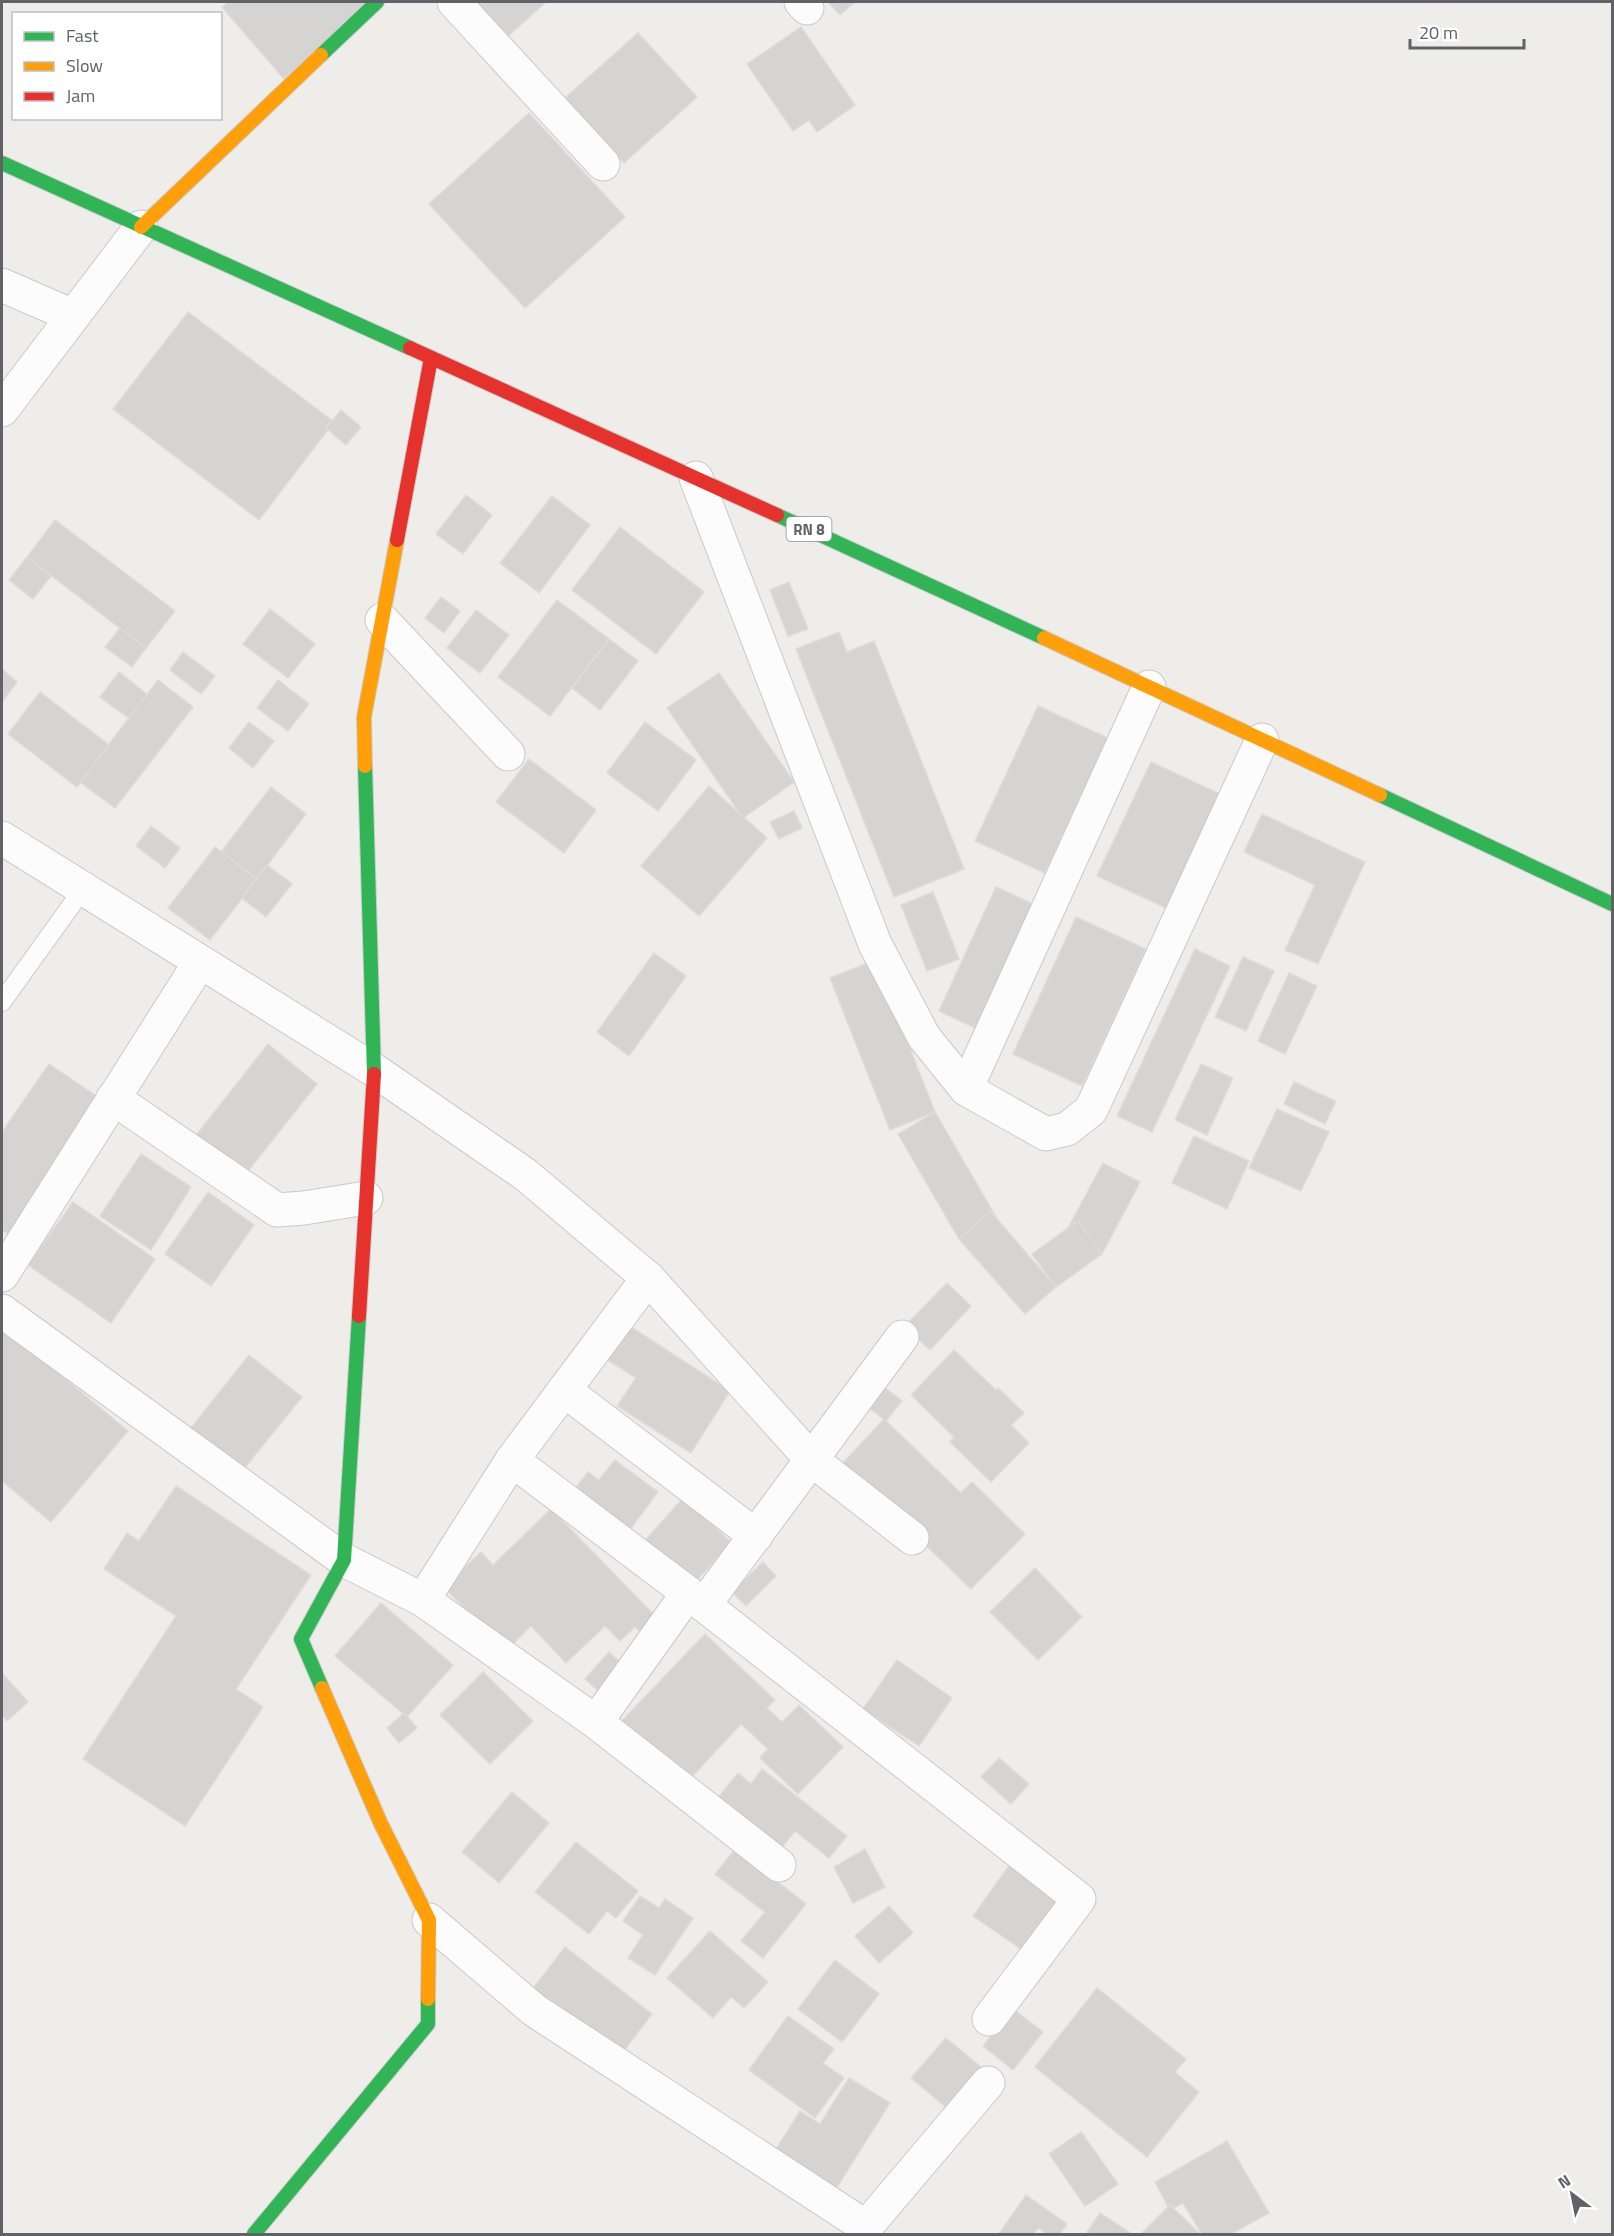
<svg xmlns="http://www.w3.org/2000/svg" width="1614" height="2236" font-family="'Titillium Web',sans-serif">
  <style>
    .building { fill: #d5d4d2; stroke: #dddcd8; stroke-width: 1.5 }
    .lines { fill: none; stroke-linecap: round; stroke-linejoin: round }
    .lane-casing { stroke: #c9c9c9; stroke-width: 20 }
    .street-casing { stroke: #c9c9c9; stroke-width: 35 }
    .fast-casing { stroke: #cbcbca; stroke-width: 16 }
    .slow-casing { stroke: #cbcbca; stroke-width: 16 }
    .jam-casing { stroke: #cbcbca; stroke-width: 16 }
    .lane { stroke: #fcfcfc; stroke-width: 18 }
    .street { stroke: #fcfcfc; stroke-width: 33 }
    .fast { stroke: #30b455; stroke-width: 14 }
    .slow { stroke: #ff9f0a; stroke-width: 14 }
    .jam { stroke: #e5322d; stroke-width: 14 }
    .labels { text-anchor: middle; dominant-baseline: central; stroke-width: 6; stroke-linejoin: round; paint-order: stroke }
    .shield { fill: #fff; stroke: #8f9194; stroke-width: 1.5 }
    .shield-label { font-size: 15px; font-weight: bold; fill: #5f6266 }
  </style>
  <rect width="100%" height="100%" fill="#eeede9"/>
  <g class="building">
    <polygon points="229,2 374,2 284,79 222,7"/>
    <polygon points="473,2 546,2 506,38"/>
    <polygon points="828,2 855,2 840,15"/>
    <polygon points="801,27 855,105 817,132 809,120 793,131 747,64"/>
    <polygon points="638,33 697,97 624,163 565,98"/>
    <polygon points="529,113 625,217 525,308 429,204"/>
    <polygon points="188,312 334,422 259,520 113,409"/>
    <polygon points="341,410 361,427 346,445 326,428"/>
    <polygon points="466,495 492,515 463,554 436,534"/>
    <polygon points="552,496 590,525 539,593 500,563"/>
    <polygon points="55,520 175,611 146,648 27,557"/>
    <polygon points="620,527 704,592 656,654 572,590"/>
    <polygon points="27,557 51,576 33,599 9,580"/>
    <polygon points="789,582 808,629 788,636 770,590"/>
    <polygon points="441,597 460,611 444,633 425,618"/>
    <polygon points="557,600 609,639 550,716 498,677"/>
    <polygon points="270,609 315,644 288,678 243,644"/>
    <polygon points="476,610 509,635 480,673 447,648"/>
    <polygon points="120,628 146,648 132,667 105,647"/>
    <polygon points="839,632 847,652 874,641 964,869 894,897 796,649"/>
    <polygon points="609,639 638,661 600,710 572,688"/>
    <polygon points="183,652 215,676 201,694 170,670"/>
    <polygon points="2,669 17,682 2,702"/>
    <polygon points="119,672 148,695 130,719 100,697"/>
    <polygon points="719,673 794,782 743,818 667,708"/>
    <polygon points="158,680 193,707 115,808 80,782"/>
    <polygon points="278,680 309,704 288,731 257,708"/>
    <polygon points="40,692 109,745 77,787 8,734"/>
    <polygon points="1038,706 1108,738 1045,873 975,841"/>
    <polygon points="249,722 274,741 253,768 229,748"/>
    <polygon points="645,722 696,760 658,811 607,773"/>
    <polygon points="529,759 596,810 564,853 496,802"/>
    <polygon points="1151,762 1220,794 1166,908 1097,876"/>
    <polygon points="709,786 767,838 699,916 641,866"/>
    <polygon points="271,787 306,814 257,879 221,852"/>
    <polygon points="794,811 802,828 779,839 770,822"/>
    <polygon points="1262,814 1365,862 1318,964 1285,950 1315,885 1244,852"/>
    <polygon points="151,826 180,848 165,868 136,846"/>
    <polygon points="215,847 257,879 210,940 168,908"/>
    <polygon points="267,865 292,884 266,917 242,898"/>
    <polygon points="996,887 1033,904 975,1028 939,1011"/>
    <polygon points="933,892 959,959 927,971 901,905"/>
    <polygon points="1076,917 1146,949 1082,1086 1013,1054"/>
    <polygon points="1195,949 1230,966 1152,1132 1117,1116"/>
    <polygon points="654,953 686,976 629,1056 597,1032"/>
    <polygon points="1243,957 1274,971 1246,1031 1215,1017"/>
    <polygon points="875,960 935,1112 890,1130 830,978"/>
    <polygon points="1289,973 1317,986 1285,1054 1258,1041"/>
    <polygon points="268,1044 317,1084 248,1171 233,1158 223,1170 190,1143"/>
    <polygon points="49,1064 102,1100 8,1234 2,1230 2,1132"/>
    <polygon points="1201,1064 1233,1078 1207,1135 1175,1120"/>
    <polygon points="1294,1082 1336,1101 1325,1124 1284,1104"/>
    <polygon points="1277,1109 1329,1132 1301,1191 1249,1168"/>
    <polygon points="935,1112 996,1217 959,1239 898,1134"/>
    <polygon points="1194,1136 1249,1161 1227,1209 1172,1183"/>
    <polygon points="141,1154 191,1187 151,1250 100,1216"/>
    <polygon points="1103,1163 1140,1182 1102,1254 1065,1234"/>
    <polygon points="208,1192 254,1225 211,1286 165,1254"/>
    <polygon points="73,1202 155,1259 111,1323 28,1265"/>
    <polygon points="990,1211 1056,1287 1025,1314 959,1239"/>
    <polygon points="1078,1221 1102,1254 1056,1287 1032,1254"/>
    <polygon points="947,1283 971,1306 930,1350 905,1326"/>
    <polygon points="628,1325 730,1391 691,1453 617,1406 636,1378 606,1359"/>
    <polygon points="2,1326 128,1431 51,1522 2,1481"/>
    <polygon points="954,1350 996,1390 998,1388 1024,1413 1011,1425 1029,1443 991,1482 950,1442 954,1437 911,1395"/>
    <polygon points="249,1355 302,1397 243,1470 191,1428"/>
    <polygon points="884,1387 902,1401 886,1421 868,1407"/>
    <polygon points="884,1419 961,1493 972,1482 1025,1534 971,1589 842,1464"/>
    <polygon points="615,1460 658,1492 623,1539 568,1498 588,1472 599,1480"/>
    <polygon points="176,1486 311,1575 236,1689 263,1707 185,1826 83,1759 176,1616 104,1569 127,1533 139,1541"/>
    <polygon points="683,1498 731,1542 691,1587 642,1544"/>
    <polygon points="551,1509 662,1623 647,1639 635,1627 620,1641 605,1626 566,1663 531,1626 506,1651 444,1587 481,1552 493,1565"/>
    <polygon points="763,1562 776,1576 746,1606 732,1592"/>
    <polygon points="1035,1568 1082,1617 1038,1660 990,1612"/>
    <polygon points="381,1603 453,1665 407,1717 335,1656"/>
    <polygon points="705,1634 775,1700 767,1708 782,1722 799,1705 843,1747 798,1794 760,1758 768,1749 741,1724 688,1781 617,1726"/>
    <polygon points="609,1652 628,1670 604,1696 585,1679"/>
    <polygon points="897,1660 952,1698 919,1746 863,1709"/>
    <polygon points="483,1672 533,1721 490,1764 440,1715"/>
    <polygon points="2,1673 28,1702 7,1721 2,1715"/>
    <polygon points="404,1713 417,1728 399,1743 387,1728"/>
    <polygon points="999,1758 1029,1784 1011,1804 981,1777"/>
    <polygon points="762,1769 847,1836 829,1858 795,1831 776,1855 712,1805 738,1773 751,1784"/>
    <polygon points="512,1792 549,1823 499,1883 462,1852"/>
    <polygon points="576,1842 638,1891 616,1918 607,1911 589,1934 535,1892"/>
    <polygon points="735,1849 806,1904 763,1958 741,1941 765,1912 715,1874"/>
    <polygon points="865,1849 885,1887 853,1903 834,1867"/>
    <polygon points="1013,1860 1063,1895 1024,1951 973,1916"/>
    <polygon points="640,1896 659,1908 665,1899 693,1918 655,1975 628,1958 643,1935 623,1921"/>
    <polygon points="889,1906 913,1933 879,1963 855,1936"/>
    <polygon points="710,1931 768,1982 744,2008 731,1997 713,2018 667,1978"/>
    <polygon points="565,1947 652,2014 619,2057 531,1991"/>
    <polygon points="835,1960 879,1994 842,2042 798,2009"/>
    <polygon points="1097,1988 1186,2059 1175,2072 1199,2092 1147,2157 1035,2067"/>
    <polygon points="1013,2009 1043,2032 1013,2070 983,2046"/>
    <polygon points="788,2016 834,2049 823,2063 844,2078 815,2118 749,2070"/>
    <polygon points="946,2038 982,2068 947,2108 911,2078"/>
    <polygon points="849,2078 890,2103 834,2192 773,2154 800,2111 820,2124"/>
    <polygon points="1081,2132 1118,2184 1085,2206 1049,2154"/>
    <polygon points="1227,2141 1269,2213 1231,2234 1202,2234 1183,2203 1170,2210 1155,2182"/>
    <polygon points="1026,2195 1067,2224 1060,2234 1047,2234 1038,2228 1034,2234 999,2234"/>
    <polygon points="1170,2205 1200,2234 1141,2234"/>
    <polygon points="1100,2213 1132,2234 1091,2234 1087,2232"/>
  </g>
  <g class="lines">
    <g class="lane-casing">
      <polyline id="lane" points="2,1002 83,889"/>
    </g>
    <g class="street-casing">
      <g id="street">
        <polyline points="454,2 603,164"/>
        <polyline points="801,2 807,8"/>
        <polyline points="2,285 73,316"/>
        <polyline points="2,410 141,227"/>
        <polyline points="696,478 875,944 924,1037 966,1089 1046,1134 1067,1129 1091,1110 1262,740"/>
        <polyline points="382,620 508,754"/>
        <polyline points="2,838 374,1070 526,1175 648,1278 812,1460 912,1538"/>
        <polyline points="966,1089 1149,687"/>
        <polyline points="113,1098 277,1210 304,1208 366,1198"/>
        <polyline points="2,1275 200,962"/>
        <polyline points="2,1311 344,1560 423,1600 596,1722 779,1865"/>
        <polyline points="564,1390 756,1536"/>
        <polyline points="512,1460 704,1605 1079,1899 989,2019"/>
        <polyline points="423,1600 512,1460 648,1278"/>
        <polyline points="704,1605 902,1337"/>
        <polyline points="596,1722 688,1593"/>
        <polyline points="429,1920 534,2010 866,2227 988,2083"/>
      </g>
    </g>
    <g class="fast-casing">
      <g id="fast">
        <polyline points="321,55 377,2"/>
        <polyline points="2,163 410,348"/>
        <polyline points="777,515 1044,638"/>
        <polyline points="365,766 374,1074"/>
        <polyline points="1380,795 1612,904"/>
        <polyline points="322,1688 301,1639 344,1560 359,1316"/>
        <polyline points="254,2234 428,2024 428,1999"/>
      </g>
    </g>
    <g class="slow-casing">
      <g id="slow">
        <polyline points="141,227 321,55"/>
        <polyline points="1044,638 1380,795"/>
        <polyline points="365,766 364,717 397,540"/>
        <polyline points="322,1688 381,1824 429,1920 428,1999"/>
      </g>
    </g>
    <g class="jam-casing">
      <g id="jam">
        <polyline points="410,348 777,515"/>
        <polyline points="397,540 431,358"/>
        <polyline points="359,1316 374,1074"/>
      </g>
    </g>
    <use href="#lane" class="lane"/>
    <use href="#street" class="street"/>
    <use href="#fast" class="fast"/>
    <use href="#slow" class="slow"/>
    <use href="#jam" class="jam"/>
  </g>
  <g class="labels">
    <rect class="shield" x="786.5" y="517" width="45" height="24" rx="4.5"/>
    <g class="shield-label">
      <text x="809" y="529">RN 8</text>
    </g>
  </g>
  <rect width="1614" height="2236" fill="none" stroke="#5f6266" stroke-width="6"/>
  <rect x="12" y="12" width="210" height="108" fill="#ffffff" stroke="#bfc0c2" stroke-width="1.5"/>
  <rect x="24" y="32" width="30" height="9" fill="#30b455" stroke="#bfc0c2" stroke-width="1.5"/>
  <text x="66" y="42" font-size="18" fill="#5f6266">Fast</text>
  <rect x="24" y="62" width="30" height="9" fill="#ff9f0a" stroke="#bfc0c2" stroke-width="1.5"/>
  <text x="66" y="72" font-size="18" fill="#5f6266">Slow</text>
  <rect x="24" y="92" width="30" height="9" fill="#e5322d" stroke="#bfc0c2" stroke-width="1.5"/>
  <text x="66" y="102" font-size="18" fill="#5f6266">Jam</text>
  <g transform="translate(1572 2194) rotate(328)" stroke="#ffffff" stroke-width="4.5" paint-order="stroke">
  <path d="M0-4.5L10 22L0 15L-10 22Z" fill="#5f6266"/>
  <text y="-9" font-size="16" font-weight="bold" text-anchor="middle" fill="#5f6266">N</text>
  </g>
  <path d="M1410 39v9h114v-9" fill="none" stroke="#5f6266" stroke-width="3"/>
  <text x="1419" y="39" font-size="18" fill="#5f6266" stroke="#ffffff" stroke-width="4.5" paint-order="stroke">20 m</text>
</svg>
